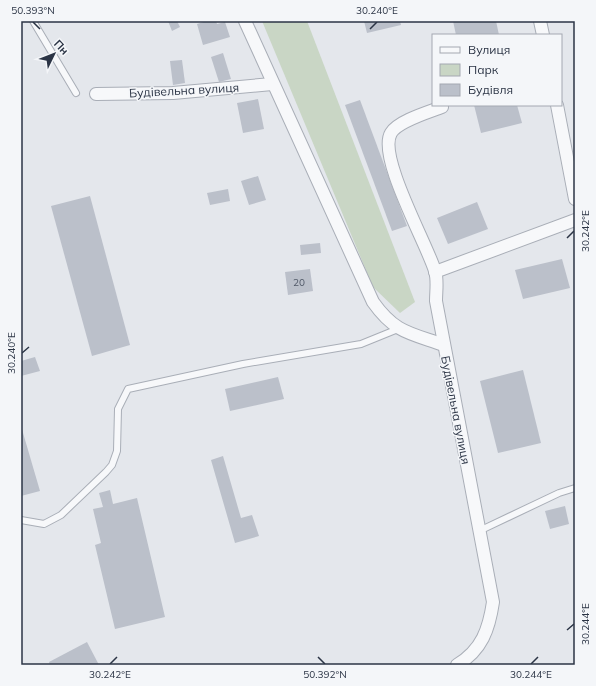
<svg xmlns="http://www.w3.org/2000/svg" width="596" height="686" font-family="Mulish,sans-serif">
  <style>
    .green { fill: #c9d6c5 }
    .building { fill: #bbc0ca }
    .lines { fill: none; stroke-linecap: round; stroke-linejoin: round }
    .lane-casing { stroke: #a9aeb7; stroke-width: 8 }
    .street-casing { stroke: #a9aeb7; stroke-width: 14 }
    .lane { stroke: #f7f8fa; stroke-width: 6 }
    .street { stroke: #f7f8fa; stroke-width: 12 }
    .ticks { fill: none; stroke: #2b3445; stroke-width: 1.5 }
    .labels { text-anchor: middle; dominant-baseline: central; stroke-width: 3; stroke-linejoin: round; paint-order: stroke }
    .number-label { font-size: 10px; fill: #4f5766 }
    .street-label { font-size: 12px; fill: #2b3445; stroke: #f4f6f9 }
    .neatline { fill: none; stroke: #2b3445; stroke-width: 1.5 }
    .ticks-label { font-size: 10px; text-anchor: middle; fill: #2b3445 }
  </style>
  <rect width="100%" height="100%" fill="#e4e7ec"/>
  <polygon class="green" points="262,21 307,21 415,302 400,313 373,287"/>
  <g class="building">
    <polygon points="168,21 177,21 180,27 172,31"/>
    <polygon points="207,21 216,21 217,24 225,22 230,37 203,45 197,24"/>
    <polygon points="364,21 400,21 401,25 367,33"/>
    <polygon points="453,21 496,21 499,35 456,35"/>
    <polygon points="223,53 231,79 219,82 211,57"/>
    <polygon points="182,60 185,83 173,85 170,61"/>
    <polygon points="258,99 264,129 243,133 237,103"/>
    <polygon points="360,100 407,226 392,231 345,105"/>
    <polygon points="474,105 517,105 522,123 481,133"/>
    <polygon points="258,176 266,200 249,205 241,181"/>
    <polygon points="228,189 230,201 210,205 207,193"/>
    <polygon points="90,196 130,345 92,356 51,206"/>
    <polygon points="477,202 488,229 448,244 437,218"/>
    <polygon points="320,243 321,253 301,255 300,245"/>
    <polygon points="562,259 570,288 523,299 515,270"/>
    <polygon points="310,269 313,291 288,295 285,272"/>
    <polygon points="35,357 40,371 21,376 21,361"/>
    <polygon points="523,370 541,443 498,453 480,381"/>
    <polygon points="278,377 284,399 230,411 225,389"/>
    <polygon points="21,426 40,491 21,496"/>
    <polygon points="223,456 241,518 252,515 259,536 235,543 211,460"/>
    <polygon points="110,490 113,504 137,498 165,617 115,629 95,545 101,543 93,509 103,507 99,493"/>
    <polygon points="565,506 569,524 550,529 545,511"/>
    <polygon points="87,642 99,665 50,665 49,662"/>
  </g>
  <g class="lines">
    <g class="lane-casing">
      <g id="lane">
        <polyline points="33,21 76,93"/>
        <polyline points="21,520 44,524 61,515 106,472 112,465 117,451 118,409 128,389 243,364 361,344 398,329"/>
        <polyline points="479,531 559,493 575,488"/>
      </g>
    </g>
    <g class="street-casing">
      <g id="street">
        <path d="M 245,21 L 373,302 C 395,333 410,333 444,345"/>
        <polyline points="540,21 543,35"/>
        <polyline points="96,94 173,93 272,84"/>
        <polyline points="557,105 575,199"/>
        <path d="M 442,107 C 429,112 398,121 391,133 C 377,156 427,244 435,271 C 438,280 436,291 436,301 L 493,602 C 489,629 482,650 457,665"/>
        <polyline points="435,272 575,220"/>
      </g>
    </g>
    <use href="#lane" class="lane"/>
    <use href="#street" class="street"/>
  </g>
  <path class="ticks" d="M 33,22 L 40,29M 370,29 L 377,22M 567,238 L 574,231M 22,353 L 29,347M 567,630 L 574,624M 318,657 L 325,664M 110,664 L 117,657M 531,664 L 538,657"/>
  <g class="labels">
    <g class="number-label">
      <text x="299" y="282">20</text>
    </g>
    <g class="street-label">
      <text transform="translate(184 90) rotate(-3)">Будівельна вулиця</text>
      <text transform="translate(456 410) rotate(79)">Будівельна вулиця</text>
    </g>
  </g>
  <rect width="596" height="686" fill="none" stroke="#f4f6f9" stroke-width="44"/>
  <rect x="432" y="34" width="130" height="72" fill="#f4f6f9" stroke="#a4a8b1"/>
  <rect x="440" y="47" width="20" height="6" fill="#f7f8fa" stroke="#a4a8b1"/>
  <text x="468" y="54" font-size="12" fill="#2b3445">Вулиця</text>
  <rect x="440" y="64" width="20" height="12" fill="#c9d6c5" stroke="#a4a8b1"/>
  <text x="468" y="74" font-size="12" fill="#2b3445">Парк</text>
  <rect x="440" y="84" width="20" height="12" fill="#bbc0ca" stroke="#a4a8b1"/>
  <text x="468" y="94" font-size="12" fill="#2b3445">Будівля</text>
  <g transform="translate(54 54) rotate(47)" stroke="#f4f6f9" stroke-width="3" paint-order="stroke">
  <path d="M0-3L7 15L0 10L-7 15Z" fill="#2b3445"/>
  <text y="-6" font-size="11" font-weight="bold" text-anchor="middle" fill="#2b3445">Пн</text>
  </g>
  <rect x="22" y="22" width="552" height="642" class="neatline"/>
  <g class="ticks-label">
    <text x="33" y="14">50.393°N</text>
    <text x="377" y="14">30.240°E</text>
    <text transform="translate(585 231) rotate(-90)" y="4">30.242°E</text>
    <text transform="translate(11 353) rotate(-90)" y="4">30.240°E</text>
    <text transform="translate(585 624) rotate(-90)" y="4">30.244°E</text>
    <text x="110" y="678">30.242°E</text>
    <text x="325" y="678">50.392°N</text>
    <text x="531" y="678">30.244°E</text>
  </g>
</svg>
